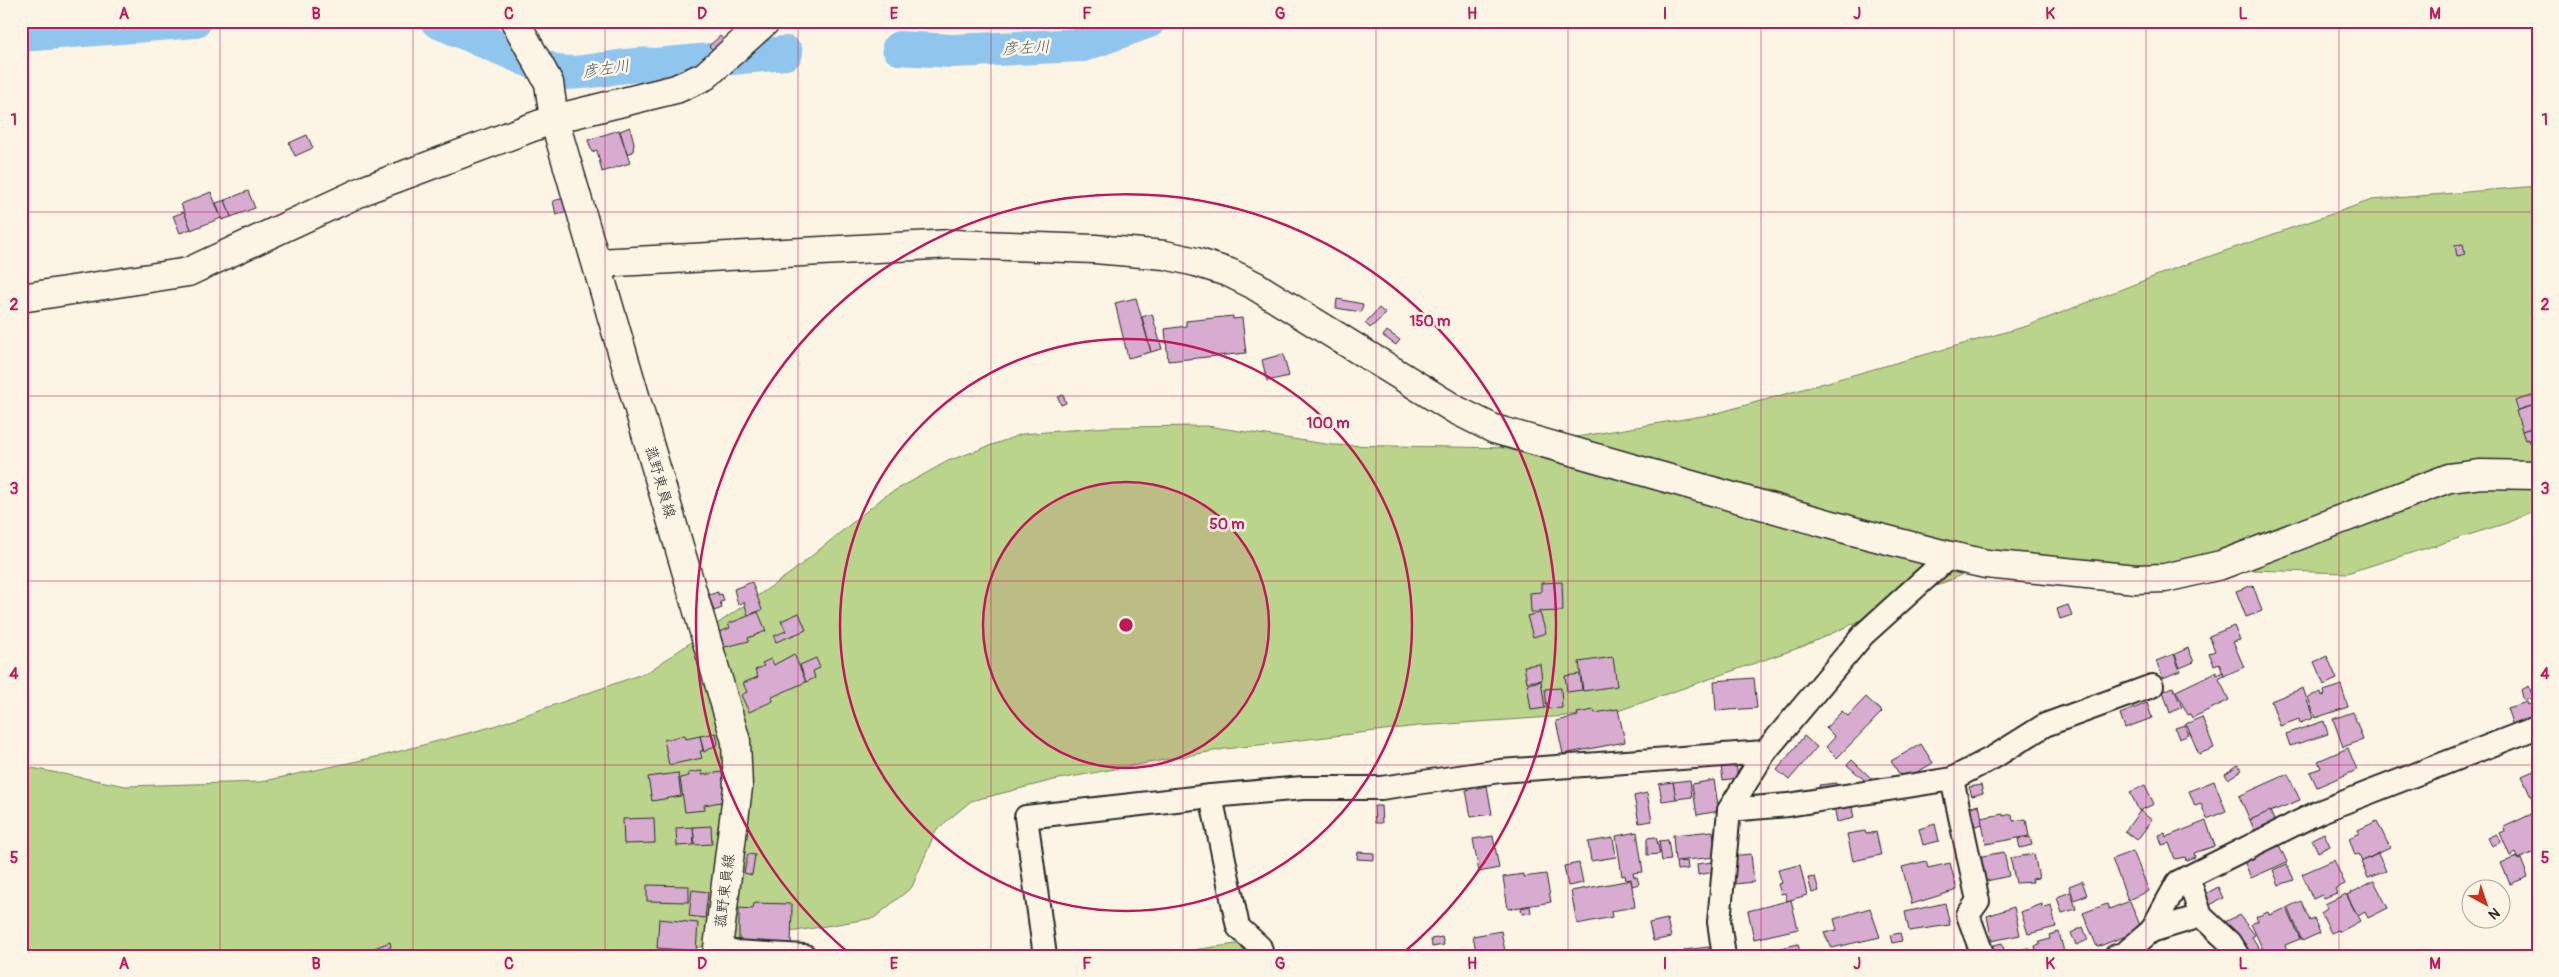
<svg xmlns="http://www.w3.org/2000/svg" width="2559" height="977" font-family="Pangolin,'Klee One',sans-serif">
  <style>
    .green { fill: #bad48b; stroke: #72805b }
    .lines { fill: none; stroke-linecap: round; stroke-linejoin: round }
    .river { stroke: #90c5ed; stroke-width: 34 }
    .building { fill: #d8acd1; stroke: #2b2b2b }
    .street-casing { stroke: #2b2b2b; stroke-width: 26 }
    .secondary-casing { stroke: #2b2b2b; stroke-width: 31 }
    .primary-casing { stroke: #2b2b2b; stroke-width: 31 }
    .street { stroke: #fcf5e5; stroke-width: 22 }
    .secondary { stroke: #fcf5e5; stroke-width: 28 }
    .primary { stroke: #fcf5e5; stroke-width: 28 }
    .grid { fill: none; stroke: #c2185b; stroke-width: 1; stroke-opacity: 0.55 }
    .ring { fill: none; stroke: #c2185b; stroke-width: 2.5 }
    .labels { text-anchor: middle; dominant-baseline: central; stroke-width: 5; stroke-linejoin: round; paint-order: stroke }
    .street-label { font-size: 15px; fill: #2b2b2b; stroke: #fcf5e5 }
    .water-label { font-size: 16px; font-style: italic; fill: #495965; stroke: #fcf5e5 }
    .centre { fill: #c2185b; stroke: #fcf5e5; stroke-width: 2.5 }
    .ring-label { font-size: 15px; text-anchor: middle; font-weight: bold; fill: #c2185b; stroke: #fcf5e5; stroke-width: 5; stroke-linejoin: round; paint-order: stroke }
    .neatline { fill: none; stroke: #c2185b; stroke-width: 2 }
    .grid-label { font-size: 16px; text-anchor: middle; font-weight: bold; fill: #c2185b }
  </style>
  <rect width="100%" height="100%" fill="#fcf5e5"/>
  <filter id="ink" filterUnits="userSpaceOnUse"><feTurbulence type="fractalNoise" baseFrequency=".02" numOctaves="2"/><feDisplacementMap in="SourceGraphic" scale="10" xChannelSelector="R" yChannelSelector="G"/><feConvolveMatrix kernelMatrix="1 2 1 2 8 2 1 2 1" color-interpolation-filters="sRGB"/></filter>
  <g filter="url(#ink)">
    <g class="green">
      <polygon points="2538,186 2538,509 2507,523 2347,573 2219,569 1965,573 1804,646 1612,713 1418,726 1225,749 1054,780 971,801 936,830 912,887 874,918 646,956 21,956 21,766 126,786 260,782 385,755 491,727 648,672 792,572 885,496 948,461 1022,434 1108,427 1207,426 1332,445 1511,448 1714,414 2027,326 2176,268 2372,200"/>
      <polygon points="1244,943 1247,956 1148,956"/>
    </g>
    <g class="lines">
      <g class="river">
        <path d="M 437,21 L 556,72 C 590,76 622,62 656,65 L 786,53"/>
        <polyline points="21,35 195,21"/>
        <polyline points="899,48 952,51 1083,45 1149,21"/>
      </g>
    </g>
    <g class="building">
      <polygon points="720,36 724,40 713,50 709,46"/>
      <polygon points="630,127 634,143 633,152 627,154 620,131"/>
      <polygon points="619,130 630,163 602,172 597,150 592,152 588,140"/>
      <polygon points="307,135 313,148 295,156 289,143"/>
      <polygon points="248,191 255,208 231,217 225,200"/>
      <polygon points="211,192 221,218 191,230 181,204"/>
      <polygon points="564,198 568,212 556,215 553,201"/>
      <polygon points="225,200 231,217 222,220 216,203"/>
      <polygon points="184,212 191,229 180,233 173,216"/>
      <polygon points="2463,244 2465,254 2457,256 2455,245"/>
      <polygon points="1136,298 1151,352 1128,358 1115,303"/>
      <polygon points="1337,299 1363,304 1361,312 1336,308"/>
      <polygon points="1379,308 1386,314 1370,328 1365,323"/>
      <polygon points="1152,314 1162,349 1151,352 1142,317"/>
      <polygon points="1233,316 1233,319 1242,318 1246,353 1168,361 1165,329 1186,326 1186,321"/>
      <polygon points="1387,331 1400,340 1396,345 1383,336"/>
      <polygon points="1283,354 1289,376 1267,381 1262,360"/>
      <polygon points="1063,395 1066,403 1061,405 1058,397"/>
      <polygon points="2535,395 2538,404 2518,410 2515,401"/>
      <polygon points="2538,404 2538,426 2522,431 2516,411"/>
      <polygon points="2538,426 2538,440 2529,442 2529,439 2525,440 2522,431"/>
      <polygon points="752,582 762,610 748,615 744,602 738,605 734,589"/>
      <polygon points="1562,582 1563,611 1531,612 1530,593 1541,592 1541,583"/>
      <polygon points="2253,585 2262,611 2246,617 2236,591"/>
      <polygon points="718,592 718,595 722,594 724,601 720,602 722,608 714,611 709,595"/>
      <polygon points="2068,605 2072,615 2060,619 2057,609"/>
      <polygon points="758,612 766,631 748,638 749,641 725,647 719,632 730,628 728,624"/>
      <polygon points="799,613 806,630 776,642 774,636 786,631 781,621"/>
      <polygon points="1540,613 1546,633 1533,637 1527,616"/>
      <polygon points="2234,626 2240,640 2233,642 2244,667 2224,676 2219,663 2214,665 2209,653 2215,651 2209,636"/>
      <polygon points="2188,648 2194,662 2180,668 2175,654"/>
      <polygon points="794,654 806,682 772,697 773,701 749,712 741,695 747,692 743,683 758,677 755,670 764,666 762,663 771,659 774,665"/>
      <polygon points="2174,654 2180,671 2163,678 2156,661"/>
      <polygon points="2327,656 2337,679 2324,685 2314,662"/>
      <polygon points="1613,657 1617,686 1583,691 1579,662"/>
      <polygon points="816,658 820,668 813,671 815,678 806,682 800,665"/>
      <polygon points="1540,664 1542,680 1527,682 1524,666"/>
      <polygon points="2216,672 2217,675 2222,672 2224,676 2219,679 2229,700 2192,718 2190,714 2188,715 2176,691"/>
      <polygon points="1580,674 1582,690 1567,692 1565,676"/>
      <polygon points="1754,678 1757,708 1716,711 1714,681"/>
      <polygon points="1541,681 1545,708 1531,710 1527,684"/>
      <polygon points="2341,685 2348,707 2315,718 2308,697 2321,692 2322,696 2325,695 2324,691"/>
      <polygon points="2529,686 2533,698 2524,701 2521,690"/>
      <polygon points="2173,687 2182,707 2170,713 2163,691"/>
      <polygon points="1561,688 1562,708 1547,709 1545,689"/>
      <polygon points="2303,688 2313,718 2300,723 2299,719 2280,726 2271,701"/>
      <polygon points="1866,697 1882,712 1837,758 1826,747 1835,737 1826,728 1842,711 1848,716"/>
      <polygon points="2527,702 2528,705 2536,702 2538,722 2514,729 2507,708"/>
      <polygon points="2147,703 2152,718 2125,728 2120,714"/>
      <polygon points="1618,709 1625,742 1563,754 1556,721 1578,716 1577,713 1594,710 1595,713"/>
      <polygon points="2353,712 2363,740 2343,747 2333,719"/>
      <polygon points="2202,717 2214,748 2199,754 2186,724"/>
      <polygon points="2324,721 2328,734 2290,746 2286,734"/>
      <polygon points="2185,725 2189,735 2179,739 2175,728"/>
      <polygon points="716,733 718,744 704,752 700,736"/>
      <polygon points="685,735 686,739 700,736 703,751 700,751 702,758 669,765 664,740"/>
      <polygon points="1804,736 1817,747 1789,780 1777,770"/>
      <polygon points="1921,744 1933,763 1903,780 1891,761"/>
      <polygon points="2348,748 2357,770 2317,787 2310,772 2321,768 2318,761"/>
      <polygon points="1852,760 1873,780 1869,784 1847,765"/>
      <polygon points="1736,764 1738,778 1723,780 1721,766"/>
      <polygon points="2238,765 2242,770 2228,779 2225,774"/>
      <polygon points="2538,769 2538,804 2535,805 2522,776"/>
      <polygon points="702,771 702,775 722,772 726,801 704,805 705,810 685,812 680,778 689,776 688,773"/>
      <polygon points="678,773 681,796 652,801 648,777"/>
      <polygon points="2288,774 2300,800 2250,820 2239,796"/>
      <polygon points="1690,780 1692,797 1676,799 1673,782"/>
      <polygon points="1714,780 1719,811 1697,815 1692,784"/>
      <polygon points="2214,781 2226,811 2207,819 2201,804 2195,806 2189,791"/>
      <polygon points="1673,782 1676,799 1662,801 1659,784"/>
      <polygon points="1836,783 1837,790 1820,792 1819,785"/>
      <polygon points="1981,785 1983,793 1972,796 1969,787"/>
      <polygon points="2145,785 2154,804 2139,811 2130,792"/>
      <polygon points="1487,786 1492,814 1471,817 1466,790"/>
      <polygon points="1647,793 1652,821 1639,823 1634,796"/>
      <polygon points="1851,803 1854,818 1837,822 1834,806"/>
      <polygon points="1979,805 1983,824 1971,827 1966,808"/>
      <polygon points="1374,806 1381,806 1382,823 1375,823"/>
      <polygon points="2140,811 2152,820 2137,840 2125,831"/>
      <polygon points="2270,811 2277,827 2257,836 2250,820"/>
      <polygon points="2538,811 2538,845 2534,846 2536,851 2519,859 2516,853 2510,856 2500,833 2505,831 2504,827"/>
      <polygon points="2003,814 2003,816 2012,814 2013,821 2026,819 2029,836 1986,844 1981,818"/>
      <polygon points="654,818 655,843 624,844 623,819"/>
      <polygon points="2206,821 2215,846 2194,853 2195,857 2186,860 2185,857 2175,859 2169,843 2162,845 2159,835 2165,833 2166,837"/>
      <polygon points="2377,821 2390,848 2362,861 2359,854 2355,855 2349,838 2359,833 2358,830"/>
      <polygon points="1935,824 1939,841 1923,845 1919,829"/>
      <polygon points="711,826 712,844 695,845 693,827"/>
      <polygon points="693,827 694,845 677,846 676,828"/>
      <polygon points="1713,831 1716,857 1675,861 1673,835"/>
      <polygon points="1865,831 1866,834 1876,832 1881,855 1853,861 1847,834"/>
      <polygon points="1637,832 1643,872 1633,873 1634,877 1637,877 1639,884 1632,886 1631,879 1626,880 1625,875 1622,876 1616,836"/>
      <polygon points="2324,833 2330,846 2318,852 2312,839"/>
      <polygon points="2497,834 2501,842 2492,846 2488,838"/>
      <polygon points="1493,836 1499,868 1479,872 1473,839"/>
      <polygon points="1656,837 1660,854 1647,855 1647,838"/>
      <polygon points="2030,837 2032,845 2020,848 2018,839"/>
      <polygon points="1613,838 1616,857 1591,861 1588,842"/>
      <polygon points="1668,840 1671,860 1662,861 1659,841"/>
      <polygon points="2279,845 2287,862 2251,878 2244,861"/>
      <polygon points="2133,851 2149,891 2128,900 2112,859"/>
      <polygon points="1358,852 1374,853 1374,860 1357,859"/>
      <polygon points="2004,852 2009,876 1982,882 1977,857"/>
      <polygon points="748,854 755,855 752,875 744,873"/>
      <polygon points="1751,854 1754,882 1735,884 1731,856"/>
      <polygon points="2034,854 2039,878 2032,879 2033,882 2016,883 2010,858"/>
      <polygon points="2378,854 2386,871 2368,878 2361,862"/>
      <polygon points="2517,857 2518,860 2521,859 2528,877 2510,884 2501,863"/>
      <polygon points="2334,860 2345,884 2335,889 2337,893 2324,898 2322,895 2313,899 2302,874"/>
      <polygon points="1687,861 1688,869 1677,870 1676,862"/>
      <polygon points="1926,861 1928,868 1950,863 1957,890 1912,904 1902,867"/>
      <polygon points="1713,862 1714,872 1698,875 1697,864"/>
      <polygon points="1579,863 1583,883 1568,886 1564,866"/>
      <polygon points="2287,864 2294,880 2279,885 2273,870"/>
      <polygon points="1800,865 1807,895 1787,901 1785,893 1781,894 1778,884 1782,883 1778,870"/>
      <polygon points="1523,874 1523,877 1546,874 1551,902 1508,909 1503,877"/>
      <polygon points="1815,877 1819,891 1812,893 1808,878"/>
      <polygon points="1631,880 1635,907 1611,911 1612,917 1577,924 1571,891"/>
      <polygon points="2082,881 2087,895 2074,900 2069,886"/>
      <polygon points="2374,881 2388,908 2368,918 2365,912 2358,916 2347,895"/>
      <polygon points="647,885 689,886 689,902 647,901"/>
      <polygon points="2218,887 2223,898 2210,905 2204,895"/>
      <polygon points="692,890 708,892 705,918 689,916"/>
      <polygon points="2071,892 2076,909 2062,913 2057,897"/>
      <polygon points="2346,894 2360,921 2340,932 2338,930 2331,933 2321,913 2327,909 2325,904"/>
      <polygon points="1791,900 1798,929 1754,939 1748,911"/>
      <polygon points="2130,901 2142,930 2097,947 2083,913 2107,904 2109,909"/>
      <polygon points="2301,901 2310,921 2314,919 2320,933 2302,941 2288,907"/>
      <polygon points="754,903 792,904 791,948 739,947 739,908 753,909"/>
      <polygon points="1945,903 1950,925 1909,931 1905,912"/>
      <polygon points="2042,904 2042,908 2051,905 2056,927 2028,934 2021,912"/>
      <polygon points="1530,906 1531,913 1522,914 1521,908"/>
      <polygon points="2014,907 2020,935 1992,941 1987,916"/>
      <polygon points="1870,908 1880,937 1832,948 1824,933 1837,930 1834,919"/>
      <polygon points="2287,908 2300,939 2285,945 2289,954 2266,956 2251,924 2258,921 2256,917 2268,912 2269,915"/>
      <polygon points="2239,915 2255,935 2252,937 2264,956 2248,956 2221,924"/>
      <polygon points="659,919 698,923 696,951 657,948"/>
      <polygon points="1667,919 1671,937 1653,941 1649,923"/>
      <polygon points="2083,927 2088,940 2076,945 2071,933"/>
      <polygon points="1501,931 1506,956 1477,956 1473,936"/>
      <polygon points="2059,932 2065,956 2037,956 2035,946 2040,945 2039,942 2050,939 2049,935"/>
      <polygon points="1900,933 1902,941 1892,943 1890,935"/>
      <polygon points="1442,937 1444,945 1432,947 1431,939"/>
      <polygon points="390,942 391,947 378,952 380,956 374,956 372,949"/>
      <polygon points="2002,943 2004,950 1991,953 1990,946"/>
      <polygon points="1798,944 1801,956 1763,956 1771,952 1772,954 1782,952 1781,948"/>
      <polygon points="1709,947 1710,956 1685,956 1684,950"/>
      <polygon points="2028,948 2030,956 2002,956 2001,954"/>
      <polygon points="411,950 413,956 396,956"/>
    </g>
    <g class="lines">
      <g class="street-casing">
        <g id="street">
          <polyline points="1765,752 1864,634 1950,556"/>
          <polyline points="1952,779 1978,901 1968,915 1983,956"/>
          <polyline points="1211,796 1303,788 1381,788 1500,771 1765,752 1729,810 1719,922 1724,956"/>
          <polyline points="1729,810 1788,805 1952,779 1994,757 2045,725 2152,686"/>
          <polyline points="2188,877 2201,916 2229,942 2238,956"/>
          <polyline points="2151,931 2201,916"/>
          <polyline points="718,951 805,956"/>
          <polyline points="1045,956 1026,817 1211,796 1238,927 1260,947 1262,956"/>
          <polyline points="2116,956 2125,953 2151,931 2178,882 2319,812 2538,727"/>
        </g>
      </g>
      <g class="secondary-casing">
        <g id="secondary">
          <polyline points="598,263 952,244 1095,249 1165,255 1196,262 1230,273 1254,285 1456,410 1494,429 1853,531 1950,556 1986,564 2136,579 2165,578 2221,565 2449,478 2481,474 2538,475"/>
          <polyline points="21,298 188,272 367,189 554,119 676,89 705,76 766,21"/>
        </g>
      </g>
      <g class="primary-casing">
        <polyline id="primary" points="515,21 549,83 554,119 736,741 738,787 717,956"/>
      </g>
      <use href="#street" class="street"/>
      <use href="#secondary" class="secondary"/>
      <use href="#primary" class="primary"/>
    </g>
  </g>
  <path class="grid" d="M 220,21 L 220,956M 413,21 L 413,956M 605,21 L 605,956M 798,21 L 798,956M 991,21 L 991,956M 1183,21 L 1183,956M 1376,21 L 1376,956M 1568,21 L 1568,956M 1761,21 L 1761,956M 1954,21 L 1954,956M 2146,21 L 2146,956M 2339,21 L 2339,956M 21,212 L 2538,212M 21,396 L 2538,396M 21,581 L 2538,581M 21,765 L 2538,765"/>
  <circle cx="1126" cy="625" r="143" fill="#c2185b" fill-opacity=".12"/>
  <g class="ring">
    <circle cx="1126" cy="625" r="143"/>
    <circle cx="1126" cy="625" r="286"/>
    <path d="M850 954A430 430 0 1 1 1402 954"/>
  </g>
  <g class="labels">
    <g class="street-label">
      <text transform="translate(660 482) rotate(74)">菰野東員線</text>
      <text transform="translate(725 891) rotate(-83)">菰野東員線</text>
    </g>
    <g class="water-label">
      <text transform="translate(1026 48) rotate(-3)">彦左川</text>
      <text transform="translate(606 69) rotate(-8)">彦左川</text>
    </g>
  </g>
  <circle cx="1126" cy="625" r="8" class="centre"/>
  <g class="ring-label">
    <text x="1430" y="326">150 m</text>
    <text x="1328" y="428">100 m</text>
    <text x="1227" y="529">50 m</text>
  </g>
  <rect width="2559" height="977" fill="none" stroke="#fcf5e5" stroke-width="55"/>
  <g transform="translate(2486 904) rotate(140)"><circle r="24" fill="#fcf5e5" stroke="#a8a49b"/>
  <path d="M0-4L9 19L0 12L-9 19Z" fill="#c8321e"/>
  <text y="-8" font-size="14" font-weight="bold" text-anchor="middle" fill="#2b2b2b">N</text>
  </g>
  <rect x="28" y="28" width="2504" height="922" class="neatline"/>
  <g class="grid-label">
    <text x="124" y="19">A</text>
    <text x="316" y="19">B</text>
    <text x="509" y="19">C</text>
    <text x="702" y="19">D</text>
    <text x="894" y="19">E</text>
    <text x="1087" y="19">F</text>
    <text x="1280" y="19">G</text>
    <text x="1472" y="19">H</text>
    <text x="1665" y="19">I</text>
    <text x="1857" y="19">J</text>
    <text x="2050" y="19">K</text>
    <text x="2243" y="19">L</text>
    <text x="2435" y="19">M</text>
    <text x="14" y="125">1</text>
    <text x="2545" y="125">1</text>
    <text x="14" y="310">2</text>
    <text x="2545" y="310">2</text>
    <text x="14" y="494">3</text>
    <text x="2545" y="494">3</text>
    <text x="14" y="679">4</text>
    <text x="2545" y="679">4</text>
    <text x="14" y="863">5</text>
    <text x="2545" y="863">5</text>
    <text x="124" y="969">A</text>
    <text x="316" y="969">B</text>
    <text x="509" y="969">C</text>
    <text x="702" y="969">D</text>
    <text x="894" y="969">E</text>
    <text x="1087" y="969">F</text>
    <text x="1280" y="969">G</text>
    <text x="1472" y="969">H</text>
    <text x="1665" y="969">I</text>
    <text x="1857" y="969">J</text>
    <text x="2050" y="969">K</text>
    <text x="2243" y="969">L</text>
    <text x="2435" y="969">M</text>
  </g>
</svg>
